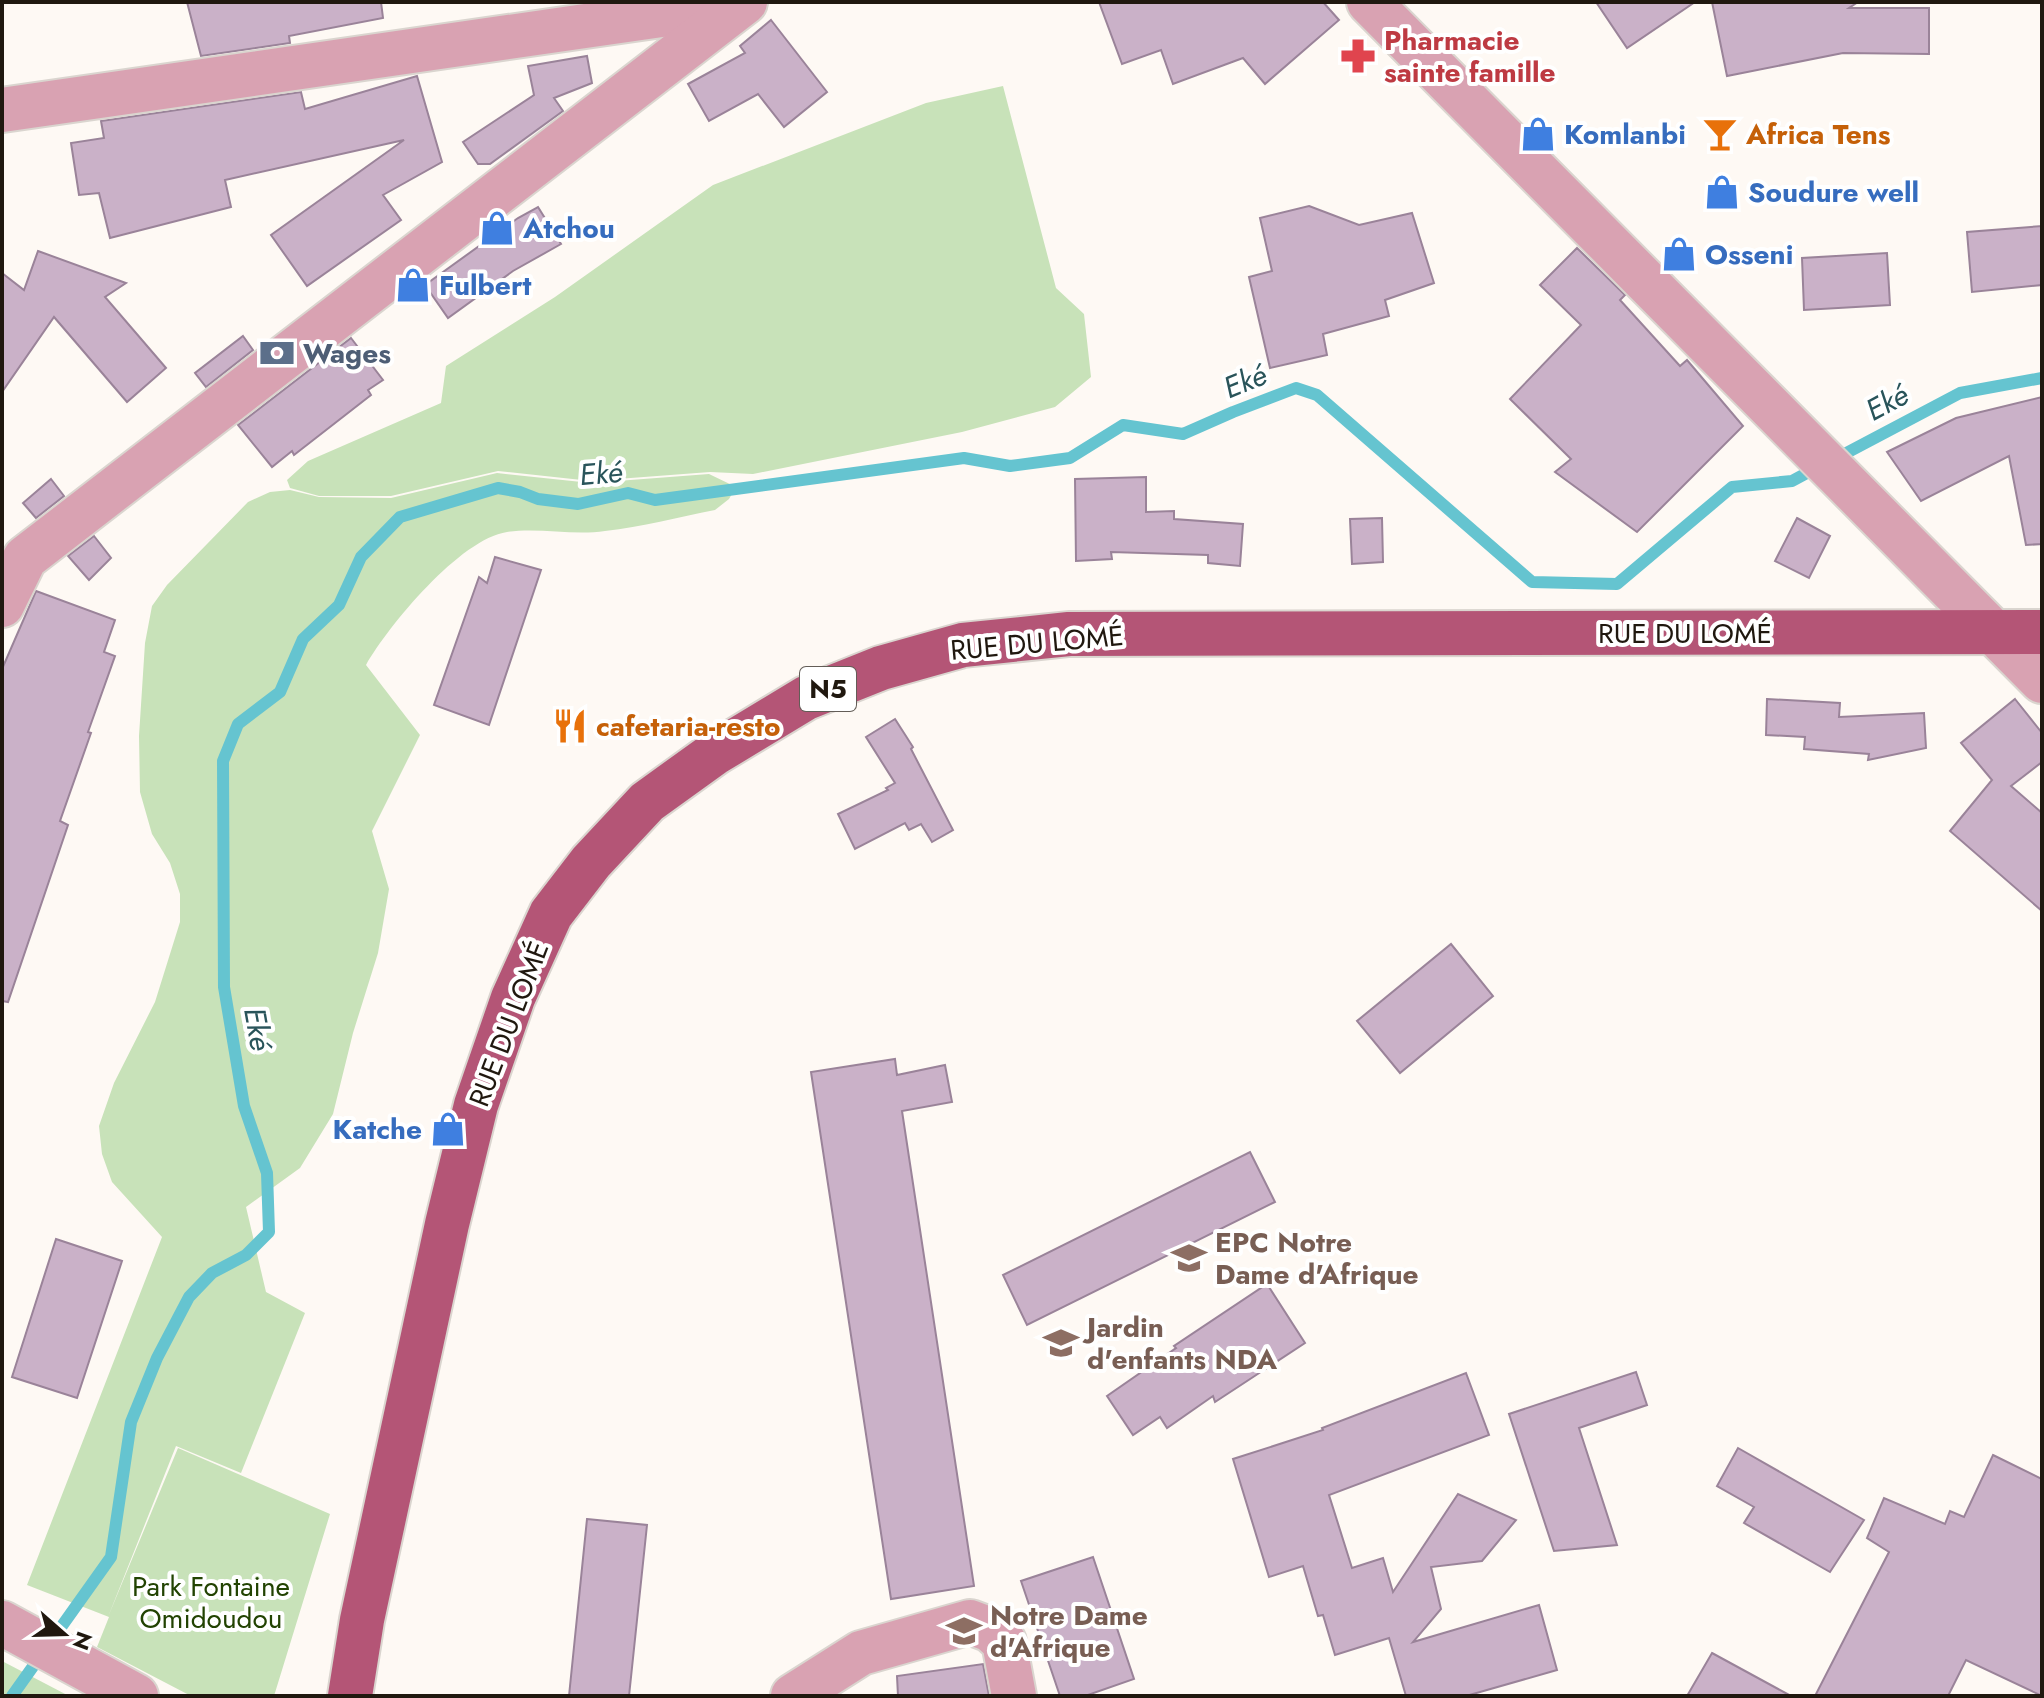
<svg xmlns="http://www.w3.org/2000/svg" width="2044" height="1698" font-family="Jost,sans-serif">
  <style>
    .green { fill: #c8e2b9 }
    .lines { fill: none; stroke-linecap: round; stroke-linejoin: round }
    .stream { stroke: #65c4d0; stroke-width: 12 }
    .building { fill: #cab1c8; stroke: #9a8399; stroke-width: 2 }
    .minor-casing { stroke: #dad5cf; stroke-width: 48 }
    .primary-casing { stroke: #dad5cf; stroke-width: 48 }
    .minor { stroke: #d9a2b2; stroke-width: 44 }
    .primary { stroke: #b45576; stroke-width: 44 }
    .labels { text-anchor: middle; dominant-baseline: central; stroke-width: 8; stroke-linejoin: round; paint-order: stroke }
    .shield { fill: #fff; stroke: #635d57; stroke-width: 2 }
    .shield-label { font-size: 26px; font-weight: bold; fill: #20180f }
    .health-label { font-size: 28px; font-weight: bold; fill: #be3a42; stroke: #fff; text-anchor: start }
    .shop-label { font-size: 28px; font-weight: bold; fill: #366cbe; stroke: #fff; text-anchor: start }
    .food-label { font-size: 28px; font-weight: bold; fill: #c56008; stroke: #fff; text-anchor: start }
    .service-label { font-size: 28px; font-weight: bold; fill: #4e5e75; stroke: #fff; text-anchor: start }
    .street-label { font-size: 28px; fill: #20180f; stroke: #fff }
    .education-label { font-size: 28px; font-weight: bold; fill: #785e54; stroke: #fff; text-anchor: start }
    .park-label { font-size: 28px; fill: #224302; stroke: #fff }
    .water-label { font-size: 30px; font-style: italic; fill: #29545a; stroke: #fff }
  </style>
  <rect width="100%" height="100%" fill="#fef9f4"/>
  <g class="green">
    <polygon points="1003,86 1056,288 1084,314 1091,377 1055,407 962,432 753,474 710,472 591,481 498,471 391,496 319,496 290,488 287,480 308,461 441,403 446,366 555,297 713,185 926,103"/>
    <path d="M 497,473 L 591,483 L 709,474 L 736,487 L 729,499 L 715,510 C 678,517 642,527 605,531 C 573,536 539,527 507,532 C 460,539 389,625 366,665 L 420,735 L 372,831 L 389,889 L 378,953 L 353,1033 L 333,1114 L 300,1168 L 246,1207 L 266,1292 L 305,1313 L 241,1473 L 176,1446 L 108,1617 L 178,1448 L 330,1514 L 274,1696 L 191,1696 L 97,1647 L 109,1617 L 27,1585 L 162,1237 L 112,1182 L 102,1154 L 99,1126 L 114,1083 L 155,1002 L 180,922 L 180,894 L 170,863 L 152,834 L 140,792 L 139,736 L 145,643 L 152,606 L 167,585 L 248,502 L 270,492 L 290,490 L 319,497 L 391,498 Z"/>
    <polygon points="2,1661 69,1696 2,1696"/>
  </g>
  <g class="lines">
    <g class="stream">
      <polyline points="1835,459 1960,393 2042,378"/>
      <polyline points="12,1696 111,1557 131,1422 157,1358 189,1297 212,1273 246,1255 269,1232 267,1173 244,1106 224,987 223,761 238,724 280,692 303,639 339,605 361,557 400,517 498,488 520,492 538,499 578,504 628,493 655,500 964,458 1010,466 1070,458 1123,425 1183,434 1233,412 1296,388 1317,395 1532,582 1617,584 1732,487 1792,481 1818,467"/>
    </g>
  </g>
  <g class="building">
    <polygon points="187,2 381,2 383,18 289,36 290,43 201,56"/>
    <polygon points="1099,2 1323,2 1339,20 1265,84 1243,58 1173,84 1161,50 1122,64"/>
    <polygon points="1596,2 1695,2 1627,48"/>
    <polygon points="1712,2 1858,2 1849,8 1929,8 1929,54 1843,53 1727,76"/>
    <polygon points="771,20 827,92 784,127 758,94 709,121 688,84 745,53 740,46"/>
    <polygon points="587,56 592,83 554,98 563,111 490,164 478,164 463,142 534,95 528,66"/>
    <polygon points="417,76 442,162 383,195 401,220 307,286 271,235 404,140 225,180 231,207 110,238 99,193 79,195 71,143 104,138 101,121 301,92 305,109"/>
    <polygon points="1309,206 1359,225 1412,213 1434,283 1385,300 1389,316 1323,334 1327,355 1270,368 1249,277 1272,271 1260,218"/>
    <polygon points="538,207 561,244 513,271 448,318 425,285 518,218"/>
    <polygon points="2042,226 2042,285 1972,292 1967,232"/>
    <polygon points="1577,248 1625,295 1620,300 1680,366 1687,360 1743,426 1637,532 1555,472 1571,459 1510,399 1581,325 1540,285"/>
    <polygon points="38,251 126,283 105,297 166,368 127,402 54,317 2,392 2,273 24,290"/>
    <polygon points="1887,253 1890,305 1804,310 1802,258"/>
    <polygon points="243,336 253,350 206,387 195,373"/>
    <polygon points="351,338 383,380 368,390 371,395 294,455 292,451 272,467 238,425"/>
    <polygon points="2042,397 2042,544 2026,545 2009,456 1921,501 1887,452 1956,418"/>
    <polygon points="1146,477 1146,512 1174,511 1174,519 1243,524 1240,566 1208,563 1208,555 1111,552 1112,559 1076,561 1075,479"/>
    <polygon points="51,479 64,496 36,518 23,503"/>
    <polygon points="1382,518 1383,562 1352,564 1350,519"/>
    <polygon points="1797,518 1830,536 1809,578 1775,561"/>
    <polygon points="94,536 111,558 89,580 68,556"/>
    <polygon points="495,557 541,570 489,725 434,705 479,577 487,583"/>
    <polygon points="36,591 115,620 104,652 115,656 88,732 91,733 60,821 68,825 8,1002 2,1001 2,669"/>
    <polygon points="1767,699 1840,703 1839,717 1924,713 1926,748 1868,760 1869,754 1804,749 1805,737 1766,735"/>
    <polygon points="2015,699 2042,733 2042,762 2011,786 2042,813 2042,911 1950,831 1992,780 1961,743"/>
    <polygon points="895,719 913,747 911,749 953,830 932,842 921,824 909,830 905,823 855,849 838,814 888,790 886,788 895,783 866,737"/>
    <polygon points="1451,944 1493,996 1400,1073 1357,1021"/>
    <polygon points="895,1059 897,1075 945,1065 952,1102 902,1111 974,1586 891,1599 811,1072"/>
    <polygon points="1250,1152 1275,1202 1027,1325 1003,1275"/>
    <polygon points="56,1239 122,1261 77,1398 12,1377"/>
    <polygon points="1267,1284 1305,1343 1215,1402 1213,1396 1167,1428 1160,1417 1133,1435 1107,1396 1176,1348 1174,1346"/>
    <polygon points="1636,1372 1647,1405 1579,1428 1617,1545 1554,1551 1509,1414"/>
    <polygon points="1466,1373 1489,1435 1329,1495 1352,1568 1383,1558 1393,1592 1458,1494 1516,1520 1482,1561 1431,1567 1441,1609 1413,1642 1539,1605 1557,1670 1466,1696 1406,1696 1389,1638 1335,1655 1323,1615 1318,1616 1303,1566 1269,1577 1233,1459 1323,1430 1322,1428"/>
    <polygon points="1738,1448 1864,1520 1830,1572 1744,1523 1754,1507 1717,1486"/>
    <polygon points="1993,1455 2042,1479 2042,1696 1966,1660 1948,1696 1815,1696 1889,1552 1867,1538 1884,1498 1945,1524 1950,1511 1964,1517"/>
    <polygon points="587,1519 647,1525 629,1696 569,1696"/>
    <polygon points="1093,1557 1134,1679 1085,1696 1060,1696 1021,1581"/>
    <polygon points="1712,1653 1791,1696 1687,1696"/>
    <polygon points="983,1664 989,1696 898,1696 897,1676"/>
  </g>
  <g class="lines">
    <g class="minor-casing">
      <g id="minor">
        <polyline points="1369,2 2042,681"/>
        <polyline points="2,110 738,4"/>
        <polyline points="2,605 25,558 745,2"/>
        <polyline points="2,1623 136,1696"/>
        <polyline points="793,1696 861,1653 970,1622 991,1630 1004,1642 1014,1696"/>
      </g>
    </g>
    <g class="primary-casing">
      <polyline id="primary" points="350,1696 362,1620 447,1224 476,1105 513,998 551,914 591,862 647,802 715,753 806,698 881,668 963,645 1069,634 2042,632"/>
    </g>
    <use href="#minor" class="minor"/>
    <use href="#primary" class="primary"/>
  </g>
  <defs>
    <g id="pharmacy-bare" transform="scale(2.76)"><path d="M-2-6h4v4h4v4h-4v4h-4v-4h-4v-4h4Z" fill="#e0444e" stroke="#fff" stroke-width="2.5" paint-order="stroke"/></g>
    <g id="shop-bare" transform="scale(2.76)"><path d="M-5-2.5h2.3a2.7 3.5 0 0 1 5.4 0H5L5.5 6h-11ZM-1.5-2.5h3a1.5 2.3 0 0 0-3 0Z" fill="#3f7fe0" stroke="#fff" stroke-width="2.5" paint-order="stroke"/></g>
    <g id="bar-bare" transform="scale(2.76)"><path d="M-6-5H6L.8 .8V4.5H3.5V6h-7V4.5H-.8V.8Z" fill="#e8710a" stroke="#fff" stroke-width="2.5" paint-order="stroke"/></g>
    <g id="bank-bare" transform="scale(2.76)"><path d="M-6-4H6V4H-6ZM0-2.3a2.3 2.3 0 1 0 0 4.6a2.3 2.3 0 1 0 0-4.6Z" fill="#5c6f8a" stroke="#fff" stroke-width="2.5" paint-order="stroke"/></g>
    <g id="restaurant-bare" transform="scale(2.76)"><path d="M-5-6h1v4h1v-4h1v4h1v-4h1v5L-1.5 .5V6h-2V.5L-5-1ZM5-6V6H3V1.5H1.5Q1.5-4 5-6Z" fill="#e8710a" stroke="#fff" stroke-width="2.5" paint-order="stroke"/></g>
    <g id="school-bare" transform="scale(2.76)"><path d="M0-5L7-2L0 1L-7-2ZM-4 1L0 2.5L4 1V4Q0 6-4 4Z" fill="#8d6e63" stroke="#fff" stroke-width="2.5" paint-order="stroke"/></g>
  </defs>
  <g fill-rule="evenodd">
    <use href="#pharmacy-bare" x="1358" y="56"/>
    <use href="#shop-bare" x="1538" y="134"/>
    <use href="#bar-bare" x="1720" y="134"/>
    <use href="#shop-bare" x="1722" y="192"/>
    <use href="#shop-bare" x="497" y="228"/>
    <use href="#shop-bare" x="1679" y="254"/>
    <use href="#shop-bare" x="413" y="285"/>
    <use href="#bank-bare" x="277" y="353"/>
    <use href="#restaurant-bare" x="570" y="726"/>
    <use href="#shop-bare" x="448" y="1129"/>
    <use href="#school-bare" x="1189" y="1258"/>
    <use href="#school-bare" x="1061" y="1343"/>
    <use href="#school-bare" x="964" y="1631"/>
  </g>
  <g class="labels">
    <rect class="shield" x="800" y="667" width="56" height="44" rx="6"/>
    <g class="shield-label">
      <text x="828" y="689">N5</text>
    </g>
    <g class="health-label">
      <text x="1384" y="40">Pharmacie<tspan x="1384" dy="32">sainte famille</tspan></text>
    </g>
    <g class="shop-label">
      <text x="1564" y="134">Komlanbi</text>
      <text x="1748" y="192">Soudure well</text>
      <text x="523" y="228">Atchou</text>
      <text x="1705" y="254">Osseni</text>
      <text x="439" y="285">Fulbert</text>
      <text x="422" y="1129" text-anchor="end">Katche</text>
    </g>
    <g class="food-label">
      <text x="1746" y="134">Africa Tens</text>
      <text x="596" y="726">cafetaria-resto</text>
    </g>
    <g class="service-label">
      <text x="303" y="353">Wages</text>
    </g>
    <g class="street-label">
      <text x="1685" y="633">RUE DU LOMÉ</text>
      <text transform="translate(1037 643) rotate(-5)">RUE DU LOMÉ</text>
      <text transform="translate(509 1024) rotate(-69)">RUE DU LOMÉ</text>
    </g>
    <g class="education-label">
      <text x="1215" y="1242">EPC Notre<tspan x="1215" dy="32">Dame d'Afrique</tspan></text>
      <text x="1087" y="1327">Jardin<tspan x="1087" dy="32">d'enfants NDA</tspan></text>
      <text x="990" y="1615">Notre Dame<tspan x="990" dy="32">d'Afrique</tspan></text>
    </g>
    <g class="park-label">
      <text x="211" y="1586">Park Fontaine<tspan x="211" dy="32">Omidoudou</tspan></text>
    </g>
    <g class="water-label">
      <text transform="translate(1245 381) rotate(-22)">Eké</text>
      <text transform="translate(1887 402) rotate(-28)">Eké</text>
      <text transform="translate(601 473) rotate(-5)">Eké</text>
      <text transform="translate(258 1029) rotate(80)">Eké</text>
    </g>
  </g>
  <rect width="2044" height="1698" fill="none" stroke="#20180f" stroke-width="8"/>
  <g transform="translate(64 1634) rotate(110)" stroke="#ffffff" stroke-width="6" paint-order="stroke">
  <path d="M0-6L14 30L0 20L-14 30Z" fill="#20180f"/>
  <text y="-12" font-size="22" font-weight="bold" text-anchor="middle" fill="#20180f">N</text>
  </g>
</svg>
